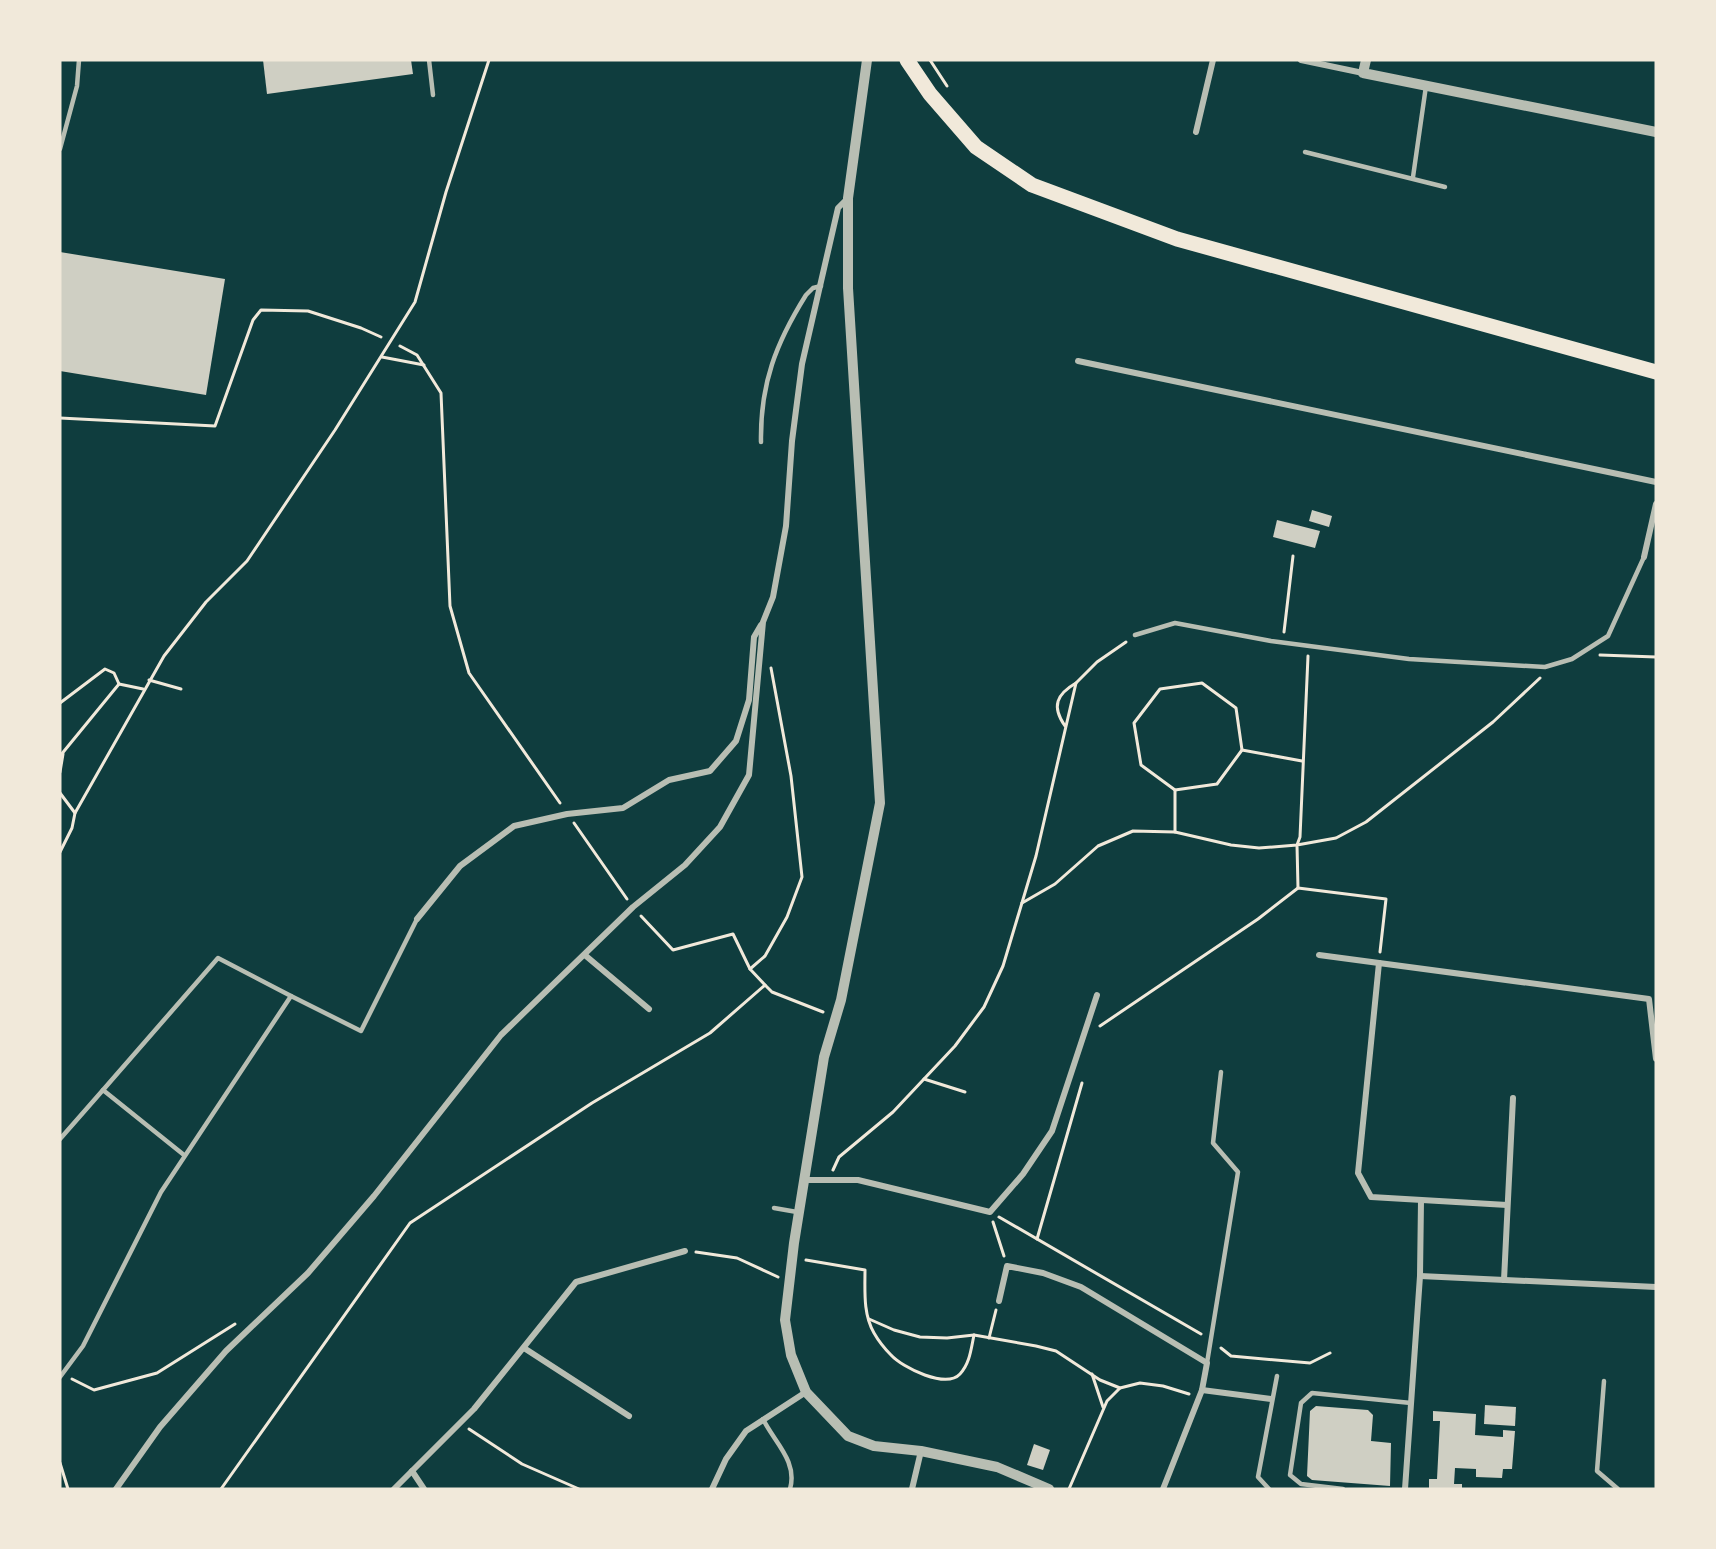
<svg xmlns="http://www.w3.org/2000/svg" width="1716" height="1549" font-family="Lora,serif">
  <style>
    .building { fill: #cfcfc3 }
    .lines { fill: none; stroke-linecap: round; stroke-linejoin: round }
    .path { stroke: #f1e9da; stroke-width: 3 }
    .service { stroke: #b8beb3; stroke-width: 4.5 }
    .minor { stroke: #b8beb3; stroke-width: 6 }
    .tertiary { stroke: #b8beb3; stroke-width: 10 }
    .trunk { stroke: #f1e9da; stroke-width: 15 }
  </style>
  <rect width="100%" height="100%" fill="#0f3d3e"/>
  <g class="building">
    <polygon points="263,60 411,60 413,74 267,94"/>
    <polygon points="60,252 225,279 206,395 60,371"/>
    <polygon points="1312,510 1332,516 1329,527 1309,521"/>
    <polygon points="1277,520 1320,531 1315,548 1273,537"/>
    <polygon points="1485,1405 1516,1407 1515,1426 1484,1424"/>
    <polygon points="1316,1406 1368,1410 1373,1415 1371,1441 1391,1443 1390,1486 1312,1480 1307,1476 1310,1411"/>
    <polygon points="1433,1411 1476,1414 1475,1435 1503,1437 1503,1430 1515,1431 1512,1469 1503,1469 1502,1478 1476,1477 1476,1469 1455,1468 1454,1484 1462,1484 1462,1489 1429,1489 1429,1479 1437,1479 1440,1421 1433,1421"/>
    <polygon points="1034,1444 1050,1450 1043,1470 1027,1465"/>
  </g>
  <g class="lines">
    <g class="path">
      <polyline points="930,60 947,86"/>
      <polyline points="400,346 417,355 441,393 450,606 469,673 560,803"/>
      <polyline points="382,357 424,365"/>
      <polyline points="60,418 215,426 253,320 261,310 308,311 361,328 381,337"/>
      <polyline points="1284,632 1293,556"/>
      <polyline points="1600,655 1656,657"/>
      <polyline points="149,680 181,689"/>
      <polygon points="1202,683 1236,708 1242,750 1217,784 1175,790 1141,765 1134,723 1160,689"/>
      <polyline points="119,684 143,689"/>
      <polyline points="60,703 105,669 114,673 119,684"/>
      <path d="M 1065,726 C 1051,706 1057,694 1076,683"/>
      <polyline points="1242,750 1302,761"/>
      <polyline points="60,756 119,684"/>
      <polyline points="60,772 63,754"/>
      <polyline points="1175,790 1175,832"/>
      <polyline points="60,793 75,813"/>
      <polyline points="574,823 627,899"/>
      <polyline points="60,852 72,828 75,813 164,656 206,602 247,561 335,430 415,302 446,192 489,60"/>
      <polyline points="1298,888 1297,845 1336,838 1366,822 1493,722 1540,678"/>
      <polyline points="1022,903 1055,884 1098,846 1133,831 1175,832 1231,845 1259,848 1297,845 1300,837 1308,656"/>
      <polyline points="641,916 673,950 733,934 750,969"/>
      <polyline points="765,985 750,969 765,956 787,917 802,877 791,776 771,668"/>
      <polyline points="1100,1026 1258,919 1298,888 1386,899 1380,952"/>
      <polyline points="924,1079 965,1092"/>
      <polyline points="833,1170 839,1157 893,1112 955,1046 984,1007 1003,966 1036,856 1076,683 1097,662 1126,642"/>
      <polyline points="999,1217 1201,1334"/>
      <polyline points="993,1222 1004,1256"/>
      <polyline points="1037,1239 1082,1083"/>
      <polyline points="696,1252 737,1258 778,1277"/>
      <path d="M 806,1260 L 865,1270 C 865,1291 863,1314 874,1333 C 878,1340 885,1349 891,1355 C 903,1368 946,1389 960,1374 C 970,1363 971,1349 974,1335"/>
      <polyline points="869,1319 894,1330 920,1337 947,1338 974,1335 1036,1346 1056,1351 1100,1380 1120,1388 1140,1383 1163,1386 1189,1394"/>
      <polyline points="989,1338 996,1310"/>
      <polyline points="1221,1348 1231,1356 1310,1363 1330,1353"/>
      <polyline points="1092,1374 1103,1407"/>
      <polyline points="72,1379 94,1390 157,1373 235,1324"/>
      <polyline points="469,1429 522,1464 579,1489"/>
      <polyline points="60,1463 68,1489"/>
      <polyline points="221,1489 410,1223 592,1103 710,1033 765,985 772,992 823,1012"/>
      <polyline points="1069,1489 1107,1401 1120,1388"/>
    </g>
    <g class="service">
      <polyline points="429,60 433,95"/>
      <polyline points="60,149 77,86 79,60"/>
      <polyline points="1305,152 1445,187"/>
      <polyline points="1413,177 1426,86"/>
      <path d="M 761,442 C 760,384 776,343 806,295 L 813,288 L 821,286"/>
      <polyline points="1135,635 1175,623 1271,641 1409,659 1545,667 1572,659 1608,636 1644,557"/>
      <polyline points="103,1090 218,958 291,996"/>
      <polyline points="60,1139 103,1090 184,1155"/>
      <polyline points="774,1208 797,1212"/>
      <polyline points="1207,1363 1238,1172 1213,1143 1221,1072"/>
      <polyline points="60,1377 83,1346 161,1192 291,996 361,1031 417,919"/>
      <polyline points="1604,1381 1597,1471 1618,1489"/>
      <path d="M 763,1419 C 774,1442 798,1461 790,1489"/>
      <polyline points="1269,1489 1258,1477 1277,1376"/>
      <polyline points="1343,1489 1301,1484 1290,1475 1301,1403 1312,1393 1411,1403"/>
    </g>
    <g class="minor">
      <polyline points="1301,60 1363,73"/>
      <polyline points="1196,132 1213,60"/>
      <polyline points="1078,361 1656,482"/>
      <polyline points="1644,557 1656,504"/>
      <polyline points="417,919 460,866 514,826 567,814 623,808 669,780 710,771 736,741 749,700 754,637 761,625"/>
      <polyline points="1319,955 1649,999 1656,1059"/>
      <polyline points="586,956 649,1009"/>
      <polyline points="1379,963 1358,1173 1371,1197 1507,1205"/>
      <polyline points="806,1180 858,1180 990,1212 1023,1174 1052,1131 1097,995"/>
      <polyline points="1420,1276 1656,1287"/>
      <polyline points="1504,1280 1513,1098"/>
      <polyline points="999,1301 1007,1266 1043,1273 1081,1287 1207,1363 1202,1390 1163,1489"/>
      <polyline points="524,1348 629,1416"/>
      <polyline points="1202,1390 1271,1399"/>
      <polyline points="412,1471 424,1489"/>
      <polyline points="116,1489 160,1427 226,1351 308,1273 374,1196 501,1035 633,907 685,865 720,827 749,775 763,622 773,597 786,526 792,441 802,364 838,208 847,199"/>
      <polyline points="394,1489 474,1409 576,1282 685,1251"/>
      <polyline points="712,1489 726,1459 746,1431 806,1392"/>
      <polyline points="912,1489 921,1451"/>
      <polyline points="1405,1489 1420,1276 1421,1201"/>
    </g>
    <g class="tertiary">
      <polyline points="867,60 848,198 848,288 880,803 841,1000 824,1057 794,1243 785,1320 791,1355 806,1392 848,1436 874,1446 921,1451 997,1467 1049,1489"/>
      <polyline points="1366,60 1363,73 1656,132"/>
    </g>
    <polyline class="trunk" points="907,60 930,94 976,147 1032,185 1177,239 1656,372"/>
  </g>
  <rect width="1716" height="1549" fill="none" stroke="#f1e9da" stroke-width="123"/>
</svg>
